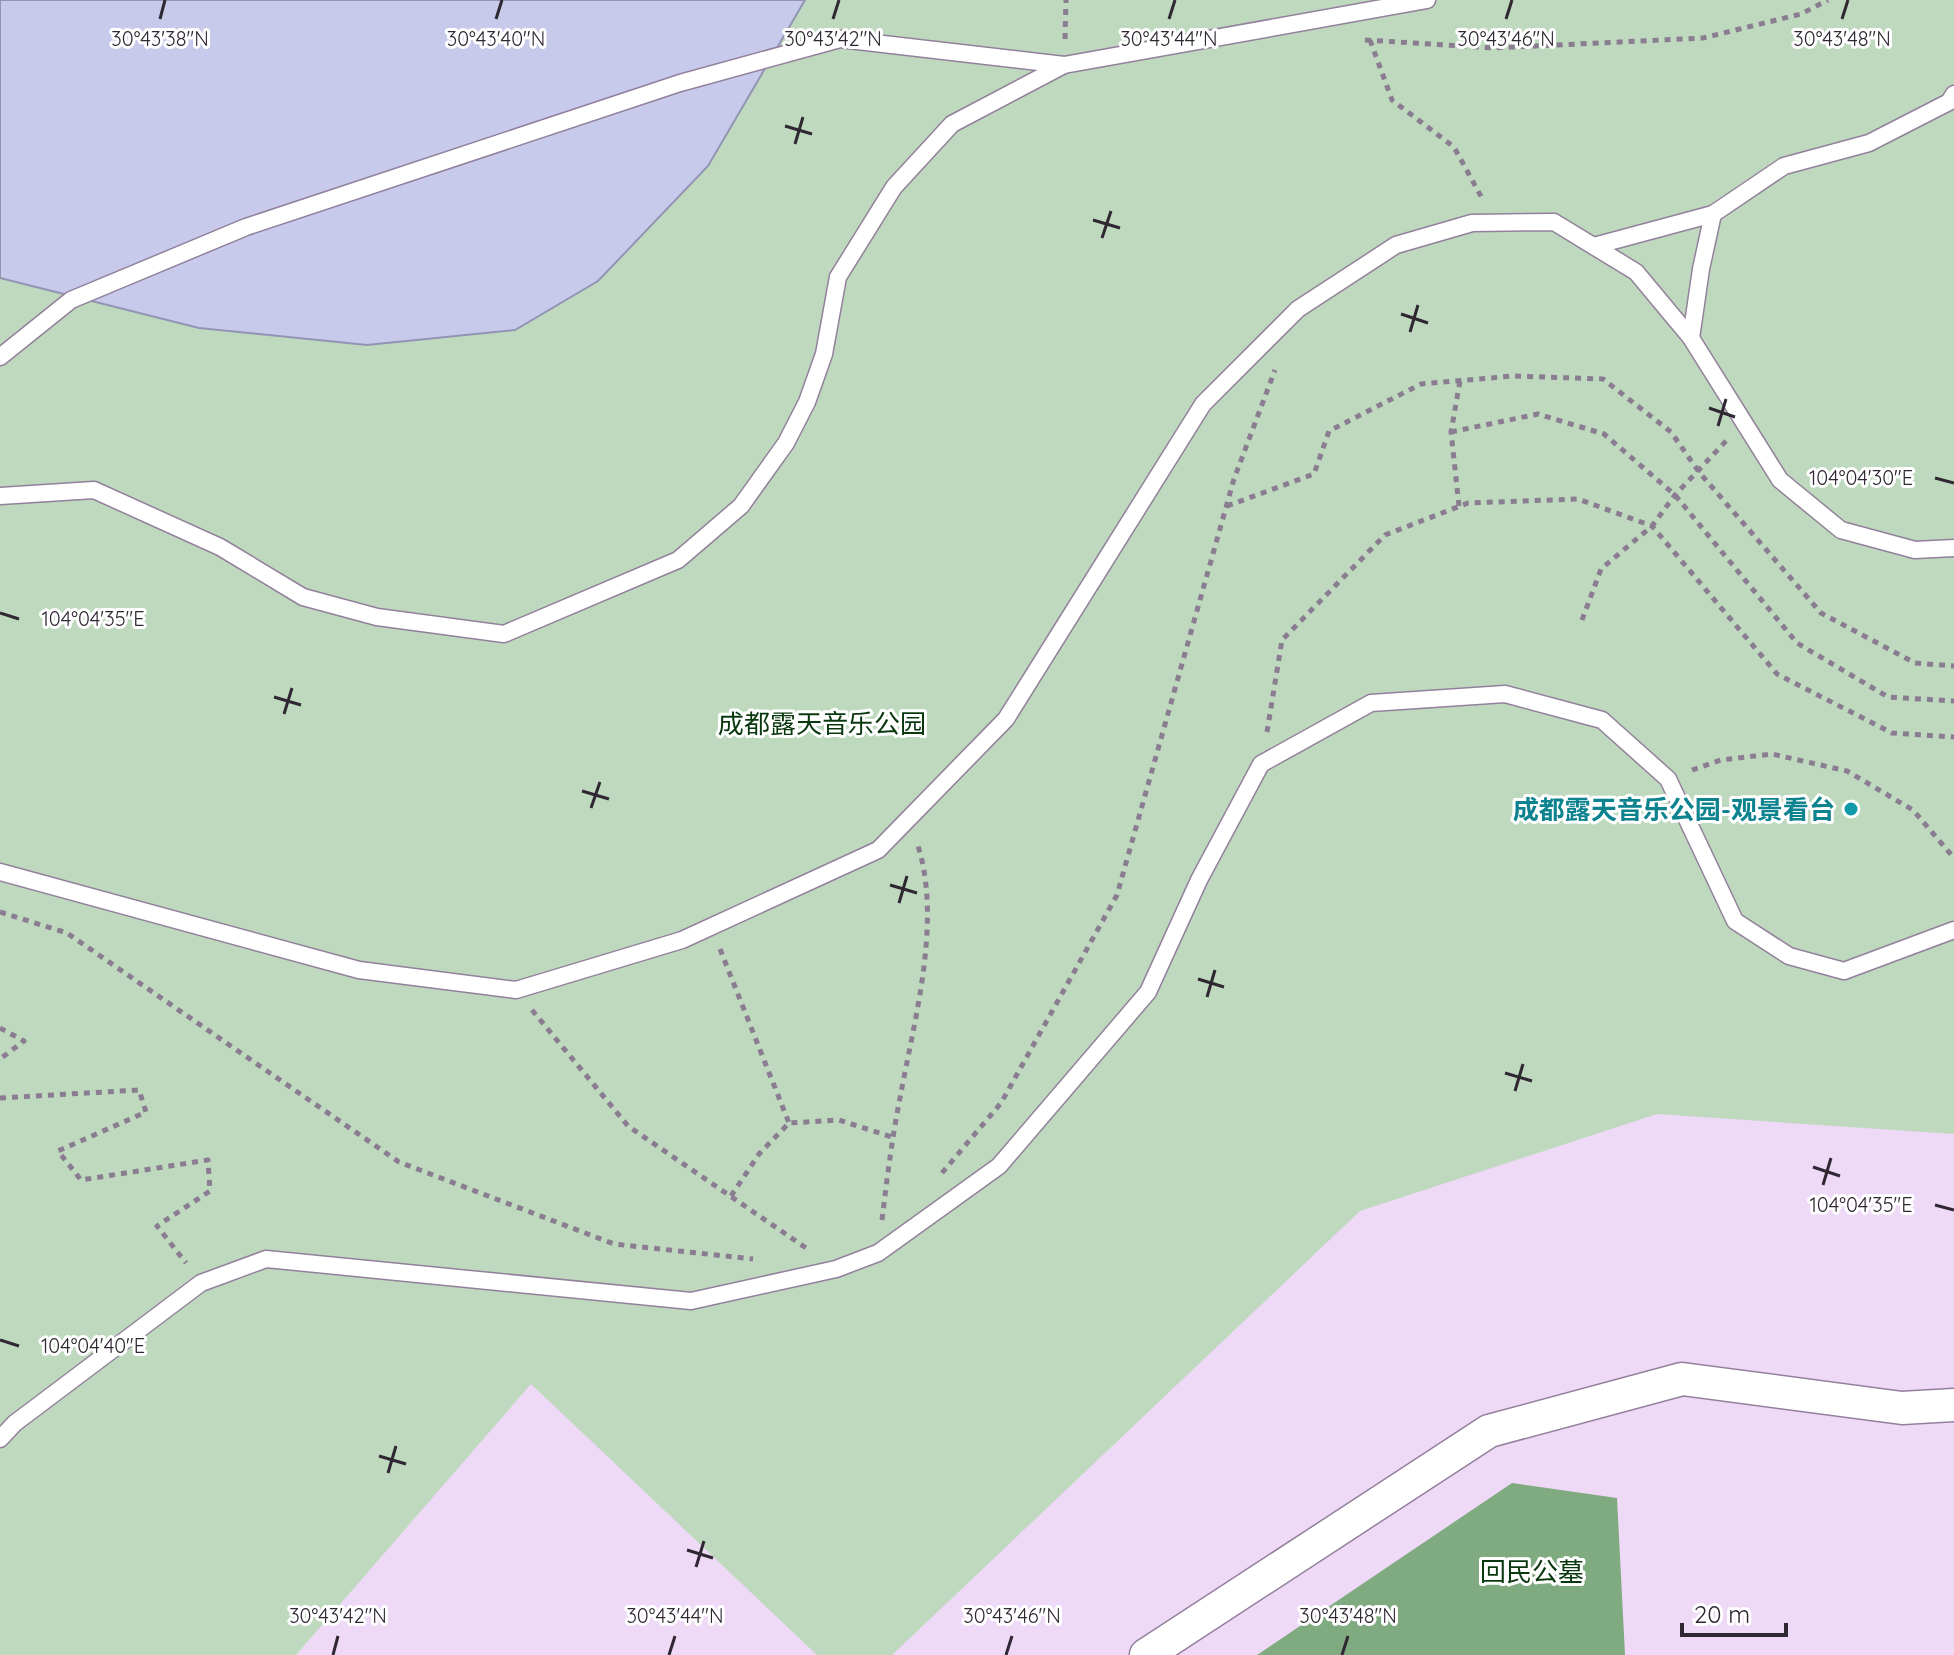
<svg xmlns="http://www.w3.org/2000/svg" width="1954" height="1655" font-family="Quicksand,'Noto Sans SC',sans-serif">
  <style>
    .green { fill: #bed9bd }
    .forest { fill: #80aa80 }
    .building { fill: #c7caeb; stroke: #9394b4; stroke-width: 2 }
    .lines { fill: none; stroke-linecap: round; stroke-linejoin: round }
    .lane-casing { stroke: #93809c; stroke-width: 19 }
    .street-casing { stroke: #93809c; stroke-width: 35 }
    .path { stroke: #8b7d91; stroke-width: 5; stroke-dasharray: 6 6; stroke-linecap: butt }
    .lane { stroke: #fff; stroke-width: 16 }
    .street { stroke: #fff; stroke-width: 32 }
    .ticks { fill: none; stroke: #2f2732; stroke-width: 3 }
    .culture-dot { fill: #0f9aa8; stroke: #fff; stroke-width: 3 }
    .labels { text-anchor: middle; dominant-baseline: central; stroke-width: 6; stroke-linejoin: round; paint-order: stroke }
    .park-label { font-size: 26px; fill: #09370e; stroke: #fff }
    .culture-label { font-size: 26px; font-weight: bold; fill: #0d838f; stroke: #fff; text-anchor: end }
    .ticks-label { font-size: 20px; text-anchor: middle; fill: #2f2732; stroke: #fff; stroke-width: 6; stroke-linejoin: round; paint-order: stroke }
  </style>
  <rect width="100%" height="100%" fill="#eed9f7"/>
  <polygon class="green" points="0,0 1954,0 1954,1134 1657,1114 1360,1211 892,1655 817,1655 531,1384 296,1655 0,1655"/>
  <polygon class="forest" points="1512,1483 1617,1498 1625,1655 1257,1655"/>
  <polygon class="building" points="0,0 805,0 708,166 598,281 515,330 367,345 199,328 0,278"/>
  <g class="lines">
    <g class="lane-casing">
      <g id="lane">
        <polyline points="1594,246 1713,214 1784,166 1869,143 1949,102 1954,94"/>
        <polyline points="1691,338 1701,269 1713,214"/>
        <polyline points="0,357 71,300 246,227 680,83 840,39 1064,65"/>
        <polyline points="0,496 94,490 220,547 303,597 377,617 504,634 678,560 741,506 786,443 807,402 824,354 838,277 894,187 952,124 1064,65 1427,0"/>
        <polyline points="0,872 359,970 516,990 682,940 878,850 1006,719 1203,404 1298,309 1396,245 1472,223 1554,222 1636,272 1691,338 1780,480 1841,530 1915,550 1954,548"/>
        <polyline points="0,1439 15,1423 201,1283 266,1259 691,1301 836,1269 878,1253 999,1166 1148,992 1199,880 1261,764 1371,703 1505,694 1602,720 1668,779 1735,921 1789,956 1844,971 1954,930"/>
      </g>
    </g>
    <g class="street-casing">
      <polyline id="street" points="1146,1655 1489,1431 1682,1379 1902,1408 1954,1405"/>
    </g>
    <g class="path">
      <polyline points="1065,39 1066,0"/>
      <polyline points="1365,40 1494,48 1703,38 1801,14 1828,0"/>
      <polyline points="1370,40 1392,100 1454,147 1483,200"/>
      <polyline points="1451,432 1538,414 1604,434 1675,495 1797,643 1888,697 1954,701"/>
      <polyline points="1227,506 1314,474 1329,431 1421,384 1513,376 1603,379 1671,432 1699,472 1821,613 1915,663 1954,666"/>
      <polyline points="1459,506 1451,432 1460,381"/>
      <polyline points="1582,620 1601,569 1652,526 1675,495 1727,440"/>
      <polyline points="1267,732 1282,640 1385,535 1468,503 1578,499 1652,526 1777,674 1892,733 1954,737"/>
      <polyline points="1692,770 1721,760 1772,754 1847,771 1913,810 1954,858"/>
      <polyline points="0,912 67,933 399,1162 614,1244 753,1259"/>
      <polyline points="720,949 789,1123"/>
      <polyline points="532,1010 628,1126 809,1250"/>
      <polyline points="0,1028 24,1041 0,1059"/>
      <polyline points="0,1098 139,1090 146,1112 58,1151 81,1180 208,1160 210,1191 157,1226 186,1263"/>
      <polyline points="942,1173 1001,1103 1117,895 1234,479 1275,370"/>
      <polyline points="731,1196 759,1154 789,1123 839,1120 892,1137"/>
      <path d="M 882,1220 C 887,1179 892,1138 900,1098 C 914,1021 943,919 917,843"/>
    </g>
    <use href="#lane" class="lane"/>
    <use href="#street" class="street"/>
  </g>
  <path class="ticks" d="M 160,19 L 165,0M 496,19 L 502,0M 833,19 L 839,0M 1169,19 L 1175,0M 1506,19 L 1512,0M 1842,19 L 1848,0M 785,126 L 812,134M 795,144 L 803,117M 1093,220 L 1120,228M 1102,238 L 1111,211M 1401,314 L 1428,323M 1410,332 L 1418,305M 1709,408 L 1735,417M 1718,426 L 1726,399M 1935,478 L 1954,483M 0,613 L 19,619M 274,697 L 301,705M 284,714 L 292,688M 582,791 L 609,799M 591,808 L 600,782M 890,885 L 917,893M 899,903 L 907,876M 1198,979 L 1224,987M 1207,997 L 1215,970M 1505,1073 L 1532,1081M 1515,1091 L 1523,1064M 1813,1167 L 1840,1176M 1823,1185 L 1831,1158M 1935,1205 L 1954,1210M 0,1340 L 19,1346M 379,1456 L 406,1464M 388,1473 L 396,1446M 687,1550 L 713,1558M 696,1567 L 704,1541M 333,1655 L 338,1636M 669,1655 L 675,1636M 1006,1655 L 1012,1636M 1342,1655 L 1348,1636"/>
  <circle class="culture-dot" cx="1851" cy="809" r="8"/>
  <g class="labels">
    <g class="park-label">
      <text x="822" y="723">成都露天音乐公园</text>
      <text x="1532" y="1571">回民公墓</text>
    </g>
    <g class="culture-label">
      <text x="1835" y="809">成都露天音乐公园-观景看台</text>
    </g>
  </g>
  <g class="ticks-label">
    <text x="160" y="46">30°43'38"N</text>
    <text x="496" y="46">30°43'40"N</text>
    <text x="833" y="46">30°43'42"N</text>
    <text x="1169" y="46">30°43'44"N</text>
    <text x="1506" y="46">30°43'46"N</text>
    <text x="1842" y="46">30°43'48"N</text>
    <text x="1861" y="485">104°04'30"E</text>
    <text x="93" y="626">104°04'35"E</text>
    <text x="1861" y="1212">104°04'35"E</text>
    <text x="93" y="1353">104°04'40"E</text>
    <text x="338" y="1623">30°43'42"N</text>
    <text x="675" y="1623">30°43'44"N</text>
    <text x="1012" y="1623">30°43'46"N</text>
    <text x="1348" y="1623">30°43'48"N</text>
  </g>
  <path d="M1682 1623v12h104v-12" fill="none" stroke="#2f2732" stroke-width="4"/>
  <text x="1694" y="1623" font-size="24" fill="#2f2732" stroke="#ffffff" stroke-width="6" paint-order="stroke">20 m</text>
</svg>
